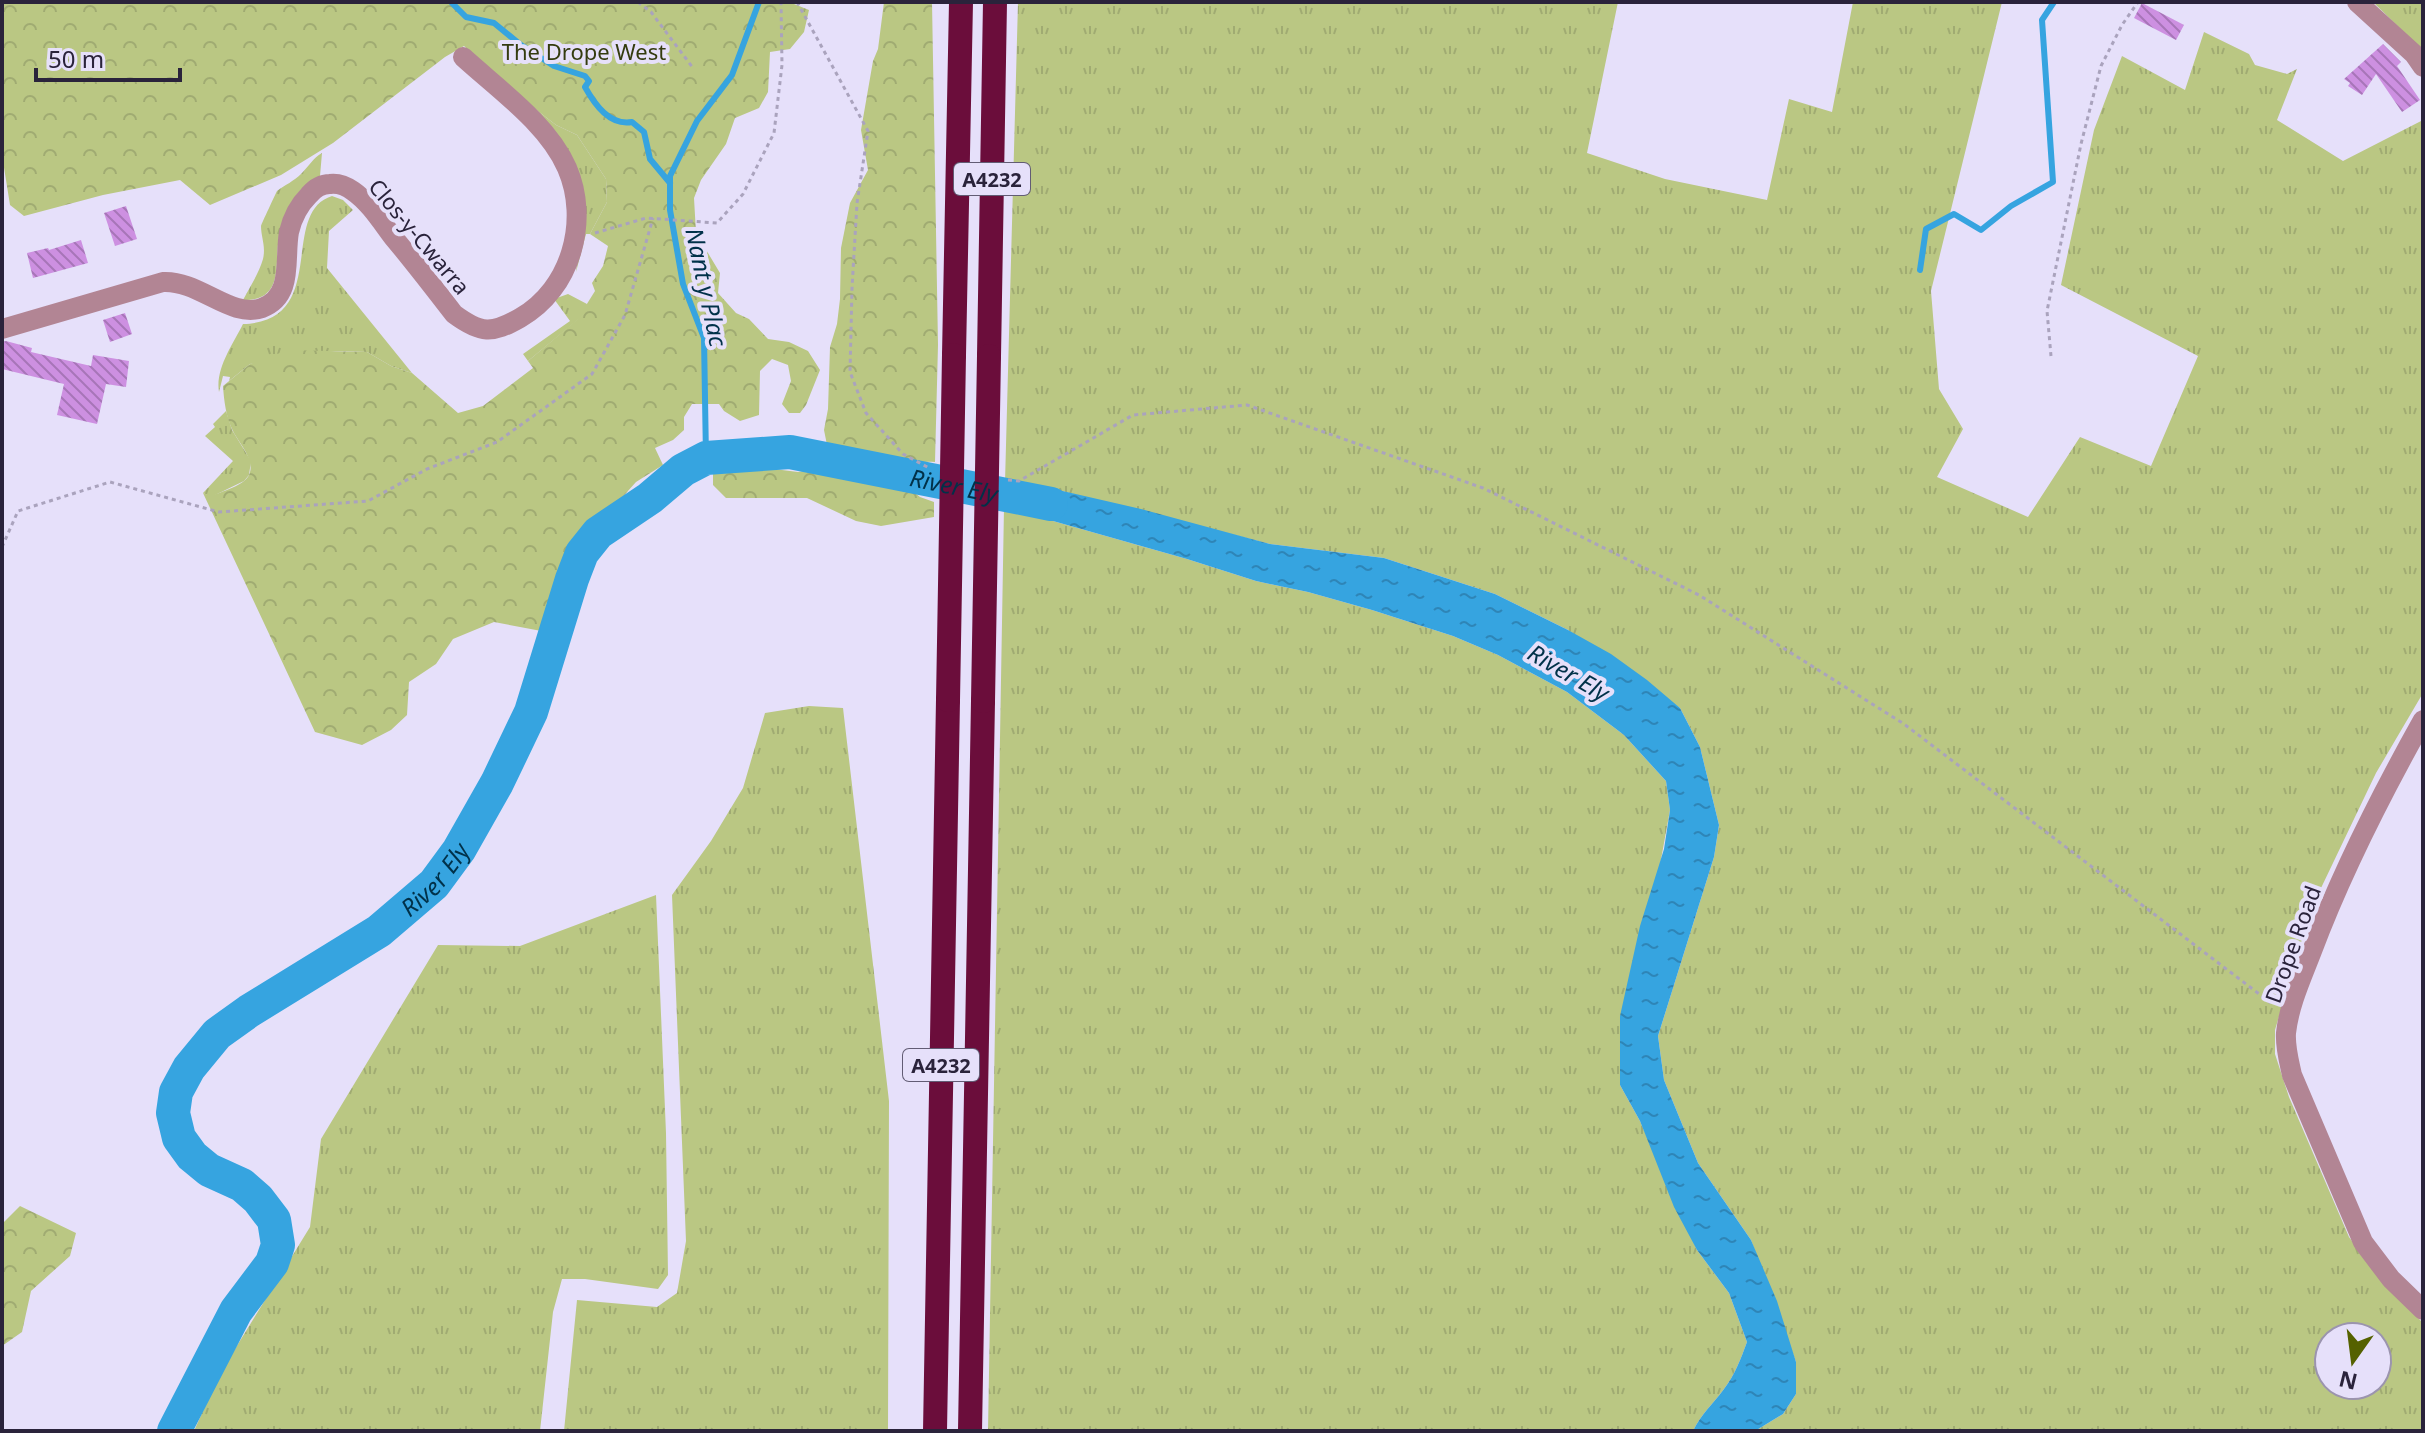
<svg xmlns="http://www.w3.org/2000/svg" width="2425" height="1433" font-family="'Noto Sans',sans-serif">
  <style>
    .grass { fill: url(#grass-tufts); fill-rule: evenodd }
    .forest { fill: url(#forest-crowns) }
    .water { fill: url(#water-ripples) }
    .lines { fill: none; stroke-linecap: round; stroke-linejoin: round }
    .stream { stroke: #36a4e0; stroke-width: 6 }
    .river { stroke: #36a4e0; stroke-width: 34 }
    .building { fill: url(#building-back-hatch) }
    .path { stroke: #aaa3bd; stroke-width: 3; stroke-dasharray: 4 4; stroke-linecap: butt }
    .street { stroke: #b28594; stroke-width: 20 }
    .highway { stroke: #6b0d3b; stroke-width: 24 }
    .highway-bridge { stroke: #6b0d3b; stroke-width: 24 }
    .labels { text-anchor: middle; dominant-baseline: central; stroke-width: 8; stroke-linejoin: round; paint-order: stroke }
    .shield { fill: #e6e0fa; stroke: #625c74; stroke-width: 2 }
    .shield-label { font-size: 20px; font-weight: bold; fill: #2a233b }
    .park-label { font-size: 22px; fill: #343b0f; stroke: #e6e0fa }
    .street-label { font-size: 22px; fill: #2a233b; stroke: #e6e0fa }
    .water-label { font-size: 24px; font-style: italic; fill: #013149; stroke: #e6e0fa }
  </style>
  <defs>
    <pattern id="grass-tufts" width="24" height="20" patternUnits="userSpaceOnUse" patternTransform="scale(2)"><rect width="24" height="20" fill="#bac783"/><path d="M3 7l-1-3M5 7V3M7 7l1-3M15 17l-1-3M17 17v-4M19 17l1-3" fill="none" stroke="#a0ab72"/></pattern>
    <pattern id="forest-crowns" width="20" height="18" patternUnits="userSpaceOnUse" patternTransform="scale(2)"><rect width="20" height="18" fill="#bac783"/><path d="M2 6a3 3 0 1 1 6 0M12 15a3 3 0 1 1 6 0" fill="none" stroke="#a0ab72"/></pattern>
    <pattern id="water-ripples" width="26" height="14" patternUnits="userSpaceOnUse" patternTransform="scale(2)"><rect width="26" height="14" fill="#36a4e0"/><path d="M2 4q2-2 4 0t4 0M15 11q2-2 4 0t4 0" fill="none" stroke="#2e85b7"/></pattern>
    <pattern id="building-back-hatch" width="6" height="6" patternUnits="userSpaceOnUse" patternTransform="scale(2)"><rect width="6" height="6" fill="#cd90e1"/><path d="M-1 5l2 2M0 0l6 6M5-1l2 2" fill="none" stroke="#a775b8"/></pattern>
  </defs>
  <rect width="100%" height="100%" fill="#e6e0fa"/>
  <g class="grass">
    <path d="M 1018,2 L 1618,2 L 1587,153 L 1665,179 L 1767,200 L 1789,99 L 1832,112 L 1853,2 L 2002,2 L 1931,291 L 1939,389 L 1963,429 L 1937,477 L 2028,517 L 2080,437 L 2151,466 L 2198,356 L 2061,285 L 2094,130 L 2122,56 L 2185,90 L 2204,32 L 2249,54 L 2255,65 L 2287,74 L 2297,69 L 2277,120 L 2343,161 L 2423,120 L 2423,693 L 2376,773 L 2311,909 L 2275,1030 L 2275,1054 L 2289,1097 L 2349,1237 L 2384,1284 L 2423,1323 L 2423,1431 L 1755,1431 L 1783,1414 L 1796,1394 L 1796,1362 L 1751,1240 L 1698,1163 L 1664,1080 L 1658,1036 L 1714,857 L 1719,825 L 1700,747 L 1680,708 L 1568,630 L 1495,594 L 1384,558 L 1270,544 L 1054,489 L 1005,482 ZM 2329,1337 L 2377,1337 L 2377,1385 L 2329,1385 Z"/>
    <polygon points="2373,2 2423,2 2423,51"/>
    <polygon points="512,91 556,125 577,135 606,179 607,202 590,234 586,234 576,272 583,193"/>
    <path d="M 322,153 L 320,176 C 296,188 283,212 279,237 C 274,263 285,301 243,300 C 250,287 259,273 263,259 C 266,246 261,237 261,226 C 262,223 275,195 277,191 C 285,185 294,181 301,174 C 309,166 313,158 322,153 Z"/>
    <path d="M 332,196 L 343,200 L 353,210 L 329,231 L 327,268 L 412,373 L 391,366 L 367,352 L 335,351 L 250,364 L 229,381 L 230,377 L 223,376 L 219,392 C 215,369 233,344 243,324 C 331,321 278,213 332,196 Z"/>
    <polygon points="568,294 587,304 586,313 528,361 523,354 570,321 554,299"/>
    <polygon points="226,411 232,430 251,461 249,475 244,481 211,497 203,493 233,461 205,436 215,427 213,424"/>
    <path d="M 1004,507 L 1187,559 L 1256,581 L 1308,592 L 1372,610 L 1453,636 L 1498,655 L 1567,692 L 1624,735 L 1666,781 L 1670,810 L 1620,1085 L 1640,1121 L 1697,1250 L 1729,1293 L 1747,1342 C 1741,1358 1735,1375 1724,1389 C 1713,1404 1701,1414 1693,1431 L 988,1431 Z"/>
    <polygon points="809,706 843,708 889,1101 888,1431 564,1431 577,1300 657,1307 677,1293 686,1241 672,895 711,841 743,788 765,713"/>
    <polygon points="656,895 666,1133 668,1275 658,1289 585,1279 562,1279 553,1312 540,1431 194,1431 219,1375 310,1227 321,1139 438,945 520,946"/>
  </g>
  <g class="forest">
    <path d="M 2,2 L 789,2 L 809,10 L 804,32 L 790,49 L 770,52 L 768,92 L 759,108 L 735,118 L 726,144 L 701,180 L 694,198 L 696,233 L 720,273 L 718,293 L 736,313 L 749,319 L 768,339 L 789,342 L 808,351 L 820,370 L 806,405 L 800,413 L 789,413 L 782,404 L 791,381 L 788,365 L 772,359 L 760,371 L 759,415 L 740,421 L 724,411 L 719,404 L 692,404 L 684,417 L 684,430 L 673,440 L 655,448 L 663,465 L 636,482 L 610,511 L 589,522 L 582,534 L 586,537 L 552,633 L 494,622 L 453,639 L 436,664 L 409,682 L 407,715 L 391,730 L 362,745 L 315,732 L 203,493 L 211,496 C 221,492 245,485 249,475 C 256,459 238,443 232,429 C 226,416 224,401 223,386 L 250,364 L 288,350 L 367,352 L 391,366 L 412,373 L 458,413 L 483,406 L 533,368 L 528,361 L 585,313 L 585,307 L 595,291 L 592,283 L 603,266 L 608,246 L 590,234 L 607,202 L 606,179 L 577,135 L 556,125 L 512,91 L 464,46 L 445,57 L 333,143 L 281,175 L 210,205 L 180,180 L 103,195 L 24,216 L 10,205 L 2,155 Z"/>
    <path d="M 884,2 L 932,2 L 938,345 L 935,462 C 916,460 911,467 896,468 C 875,470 843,457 827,445 L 824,430 L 828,409 L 830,347 L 837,324 L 840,299 L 841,248 L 850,203 L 868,170 L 861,130 L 873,61 L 878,49 Z"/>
    <polygon points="726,463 798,472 815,469 890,482 908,487 920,497 934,502 934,517 881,526 856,521 807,498 726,498 713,485 713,472"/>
    <polygon points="20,1206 76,1233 70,1256 31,1291 22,1332 2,1346 2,1224"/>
  </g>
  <path class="water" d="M 1005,482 L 1054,489 L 1141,509 L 1270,544 L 1384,558 L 1495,594 L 1568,630 L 1611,654 L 1647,680 L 1680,708 L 1700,747 L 1719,825 L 1714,857 L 1658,1036 L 1664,1080 L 1698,1163 L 1751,1240 L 1777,1301 L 1796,1362 L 1796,1394 L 1783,1414 L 1755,1431 L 1693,1431 C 1701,1414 1713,1404 1724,1389 C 1735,1375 1741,1358 1747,1342 L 1729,1293 L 1697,1250 L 1674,1207 L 1640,1121 L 1620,1085 L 1620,1016 L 1640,926 L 1664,849 L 1670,810 L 1666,781 L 1624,735 L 1567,692 L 1498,655 L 1453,636 L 1372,610 L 1308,592 L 1256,581 L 1187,559 L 1004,507 Z"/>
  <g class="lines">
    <g class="stream">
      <path d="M 451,2 L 466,17 L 494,23 L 521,45 L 554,66 L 585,76 L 589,81 L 585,87 C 595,105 610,126 632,122 L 644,132 L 650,159 L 670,183"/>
      <polyline points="1920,270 1926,229 1954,214 1981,230 2011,206 2053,182 2042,20 2054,2"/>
      <polyline points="706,458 704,338 683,284 670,210 670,176 697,121 732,75 759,2"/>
    </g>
    <path class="river" id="s1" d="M 174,1431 L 236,1311 L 272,1263 L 278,1245 L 274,1220 L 258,1199 L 242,1185 L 209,1170 L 192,1156 L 179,1138 L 173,1113 L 176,1092 L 189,1068 L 217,1034 L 249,1011 L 379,931 L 434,884 L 459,850 L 497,783 L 531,712 L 572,579 L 582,553 L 598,533 L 650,498 L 683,470 L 706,458 L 790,452 L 1051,504"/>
  </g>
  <g class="building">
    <polygon points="2142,3 2184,25 2176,40 2134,18"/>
    <polygon points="2383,44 2401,62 2397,66 2420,100 2402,112 2376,74 2362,95 2348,86 2350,83 2344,79"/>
    <polygon points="126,206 137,239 115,246 104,213"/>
    <polygon points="81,240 88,263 33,278 27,253 48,248 49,250"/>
    <polygon points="125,313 132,334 110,342 103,320"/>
    <polygon points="6,341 32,348 31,352 91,366 93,355 129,361 126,387 106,384 97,424 57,415 64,384 2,369 2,342"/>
  </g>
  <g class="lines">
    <g class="path">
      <polyline points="638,2 651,12 693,68"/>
      <polyline points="797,2 868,131 857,203 852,288 850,372 866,413 903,454 929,468"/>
      <polyline points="595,233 646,218 717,223 743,194 774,133 782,65 781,2"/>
      <polyline points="2051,356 2047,311 2081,144 2101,66 2122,25 2138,2"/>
      <polyline points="1008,480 1019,481 1133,415 1247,405 1483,488 1699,595 1904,724 2271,1003"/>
      <polyline points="2,547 18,511 110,482 219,512 368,501 427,469 497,442 592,374 625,315 653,218"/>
    </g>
    <g class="street">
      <polyline points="2357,2 2414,54 2423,67"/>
      <path d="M 2,329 L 163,282 C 199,280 231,319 262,308 C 294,296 284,259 289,232 C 292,219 299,205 309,195 C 314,189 321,184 330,184 C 338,183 346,186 353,191 C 369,202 381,221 393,237 C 414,262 434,288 454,314 C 481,334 492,334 520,318 C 571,289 590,221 567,168 C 548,124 498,89 463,57"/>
      <path d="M 2423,720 C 2381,795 2342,871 2312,951 C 2302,977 2289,1005 2286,1033 C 2285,1047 2289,1061 2292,1075 L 2363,1242 L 2391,1279 L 2423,1310"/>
    </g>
    <g class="highway">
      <polyline points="954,355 961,2"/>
      <polyline points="989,356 995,2"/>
      <polyline points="935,1431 948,700"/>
      <polyline points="970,1431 983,701"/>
    </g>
    <g class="highway-bridge">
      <polyline points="948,700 954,355"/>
      <polyline points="983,701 989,356"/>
    </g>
  </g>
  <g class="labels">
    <g class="shield">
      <rect x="954" y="163" width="76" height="32" rx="6"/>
      <rect x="903" y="1049" width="76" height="32" rx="6"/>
    </g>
    <g class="shield-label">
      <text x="992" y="179">A4232</text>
      <text x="941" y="1065">A4232</text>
    </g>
    <g class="park-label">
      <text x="584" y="51">The Drope West</text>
    </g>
    <g class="street-label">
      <text transform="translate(420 236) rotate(50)">Clos-y-Cwarra</text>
      <text transform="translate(2292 944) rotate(-70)">Drope Road</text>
    </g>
    <g class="water-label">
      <text transform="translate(707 287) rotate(78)">Nant y Plac</text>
      <text stroke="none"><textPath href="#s1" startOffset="1524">River Ely</textPath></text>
      <text transform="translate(1569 672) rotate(30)">River Ely</text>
      <text stroke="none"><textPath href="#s1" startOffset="754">River Ely</textPath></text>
    </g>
  </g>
  <rect width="2425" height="1433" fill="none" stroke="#2a233b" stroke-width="8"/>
  <g transform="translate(2353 1361) rotate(194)"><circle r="38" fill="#e6e0fa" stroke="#9b94ae" stroke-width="2"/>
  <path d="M0-6L14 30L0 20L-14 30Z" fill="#556100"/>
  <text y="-12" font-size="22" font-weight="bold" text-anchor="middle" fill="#2a233b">N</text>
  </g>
  <path d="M36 68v12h144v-12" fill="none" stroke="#2a233b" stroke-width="4"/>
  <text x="48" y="68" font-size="24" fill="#2a233b" stroke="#e6e0fa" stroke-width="6" paint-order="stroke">50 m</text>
</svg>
